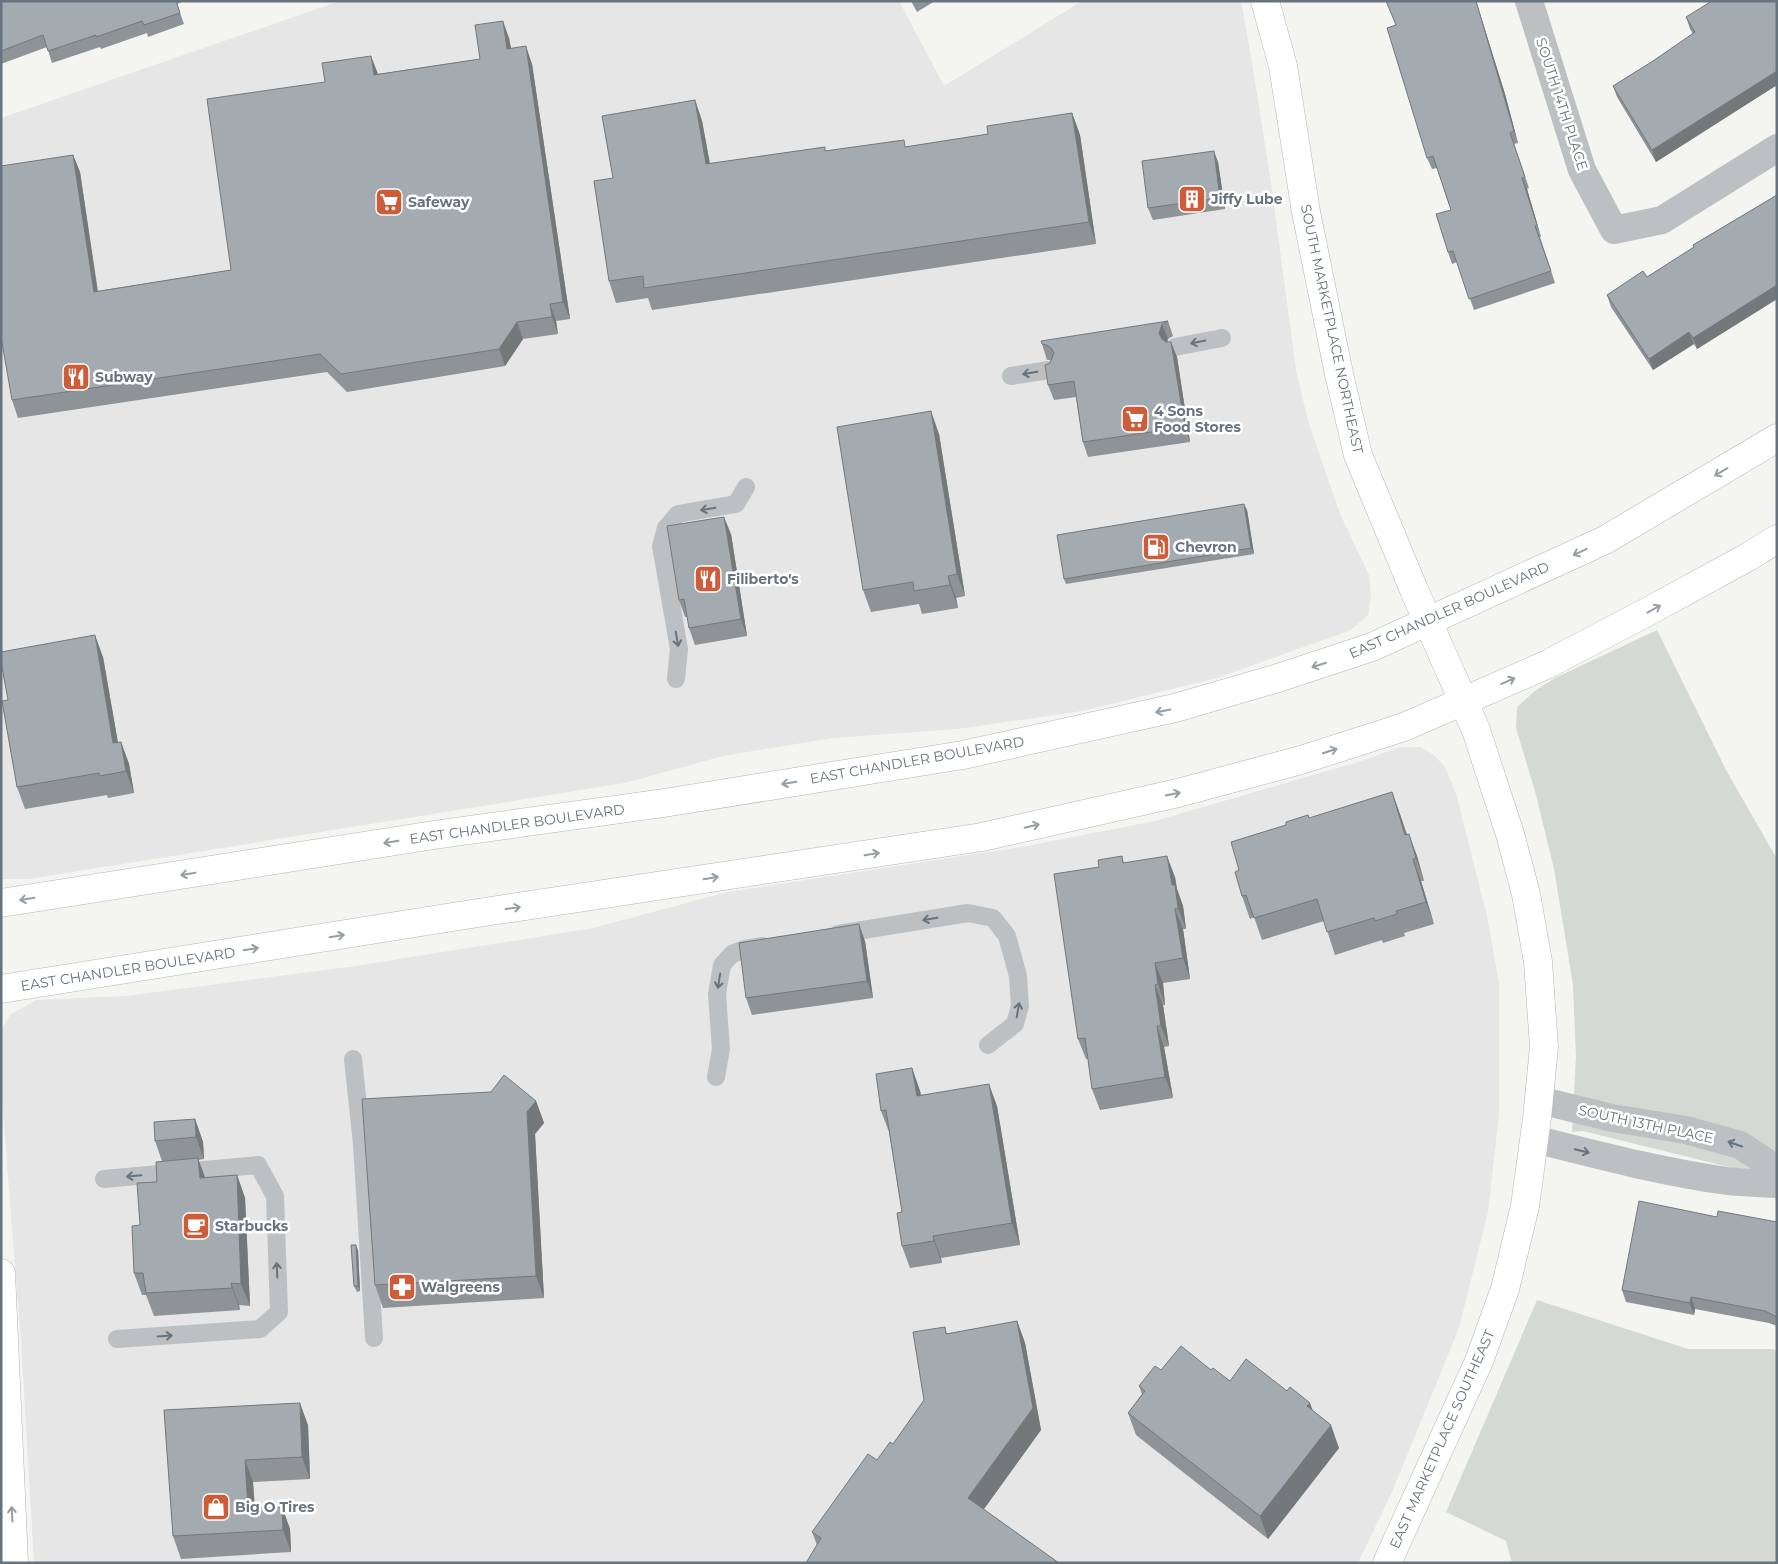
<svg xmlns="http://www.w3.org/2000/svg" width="1778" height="1564" font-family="Montserrat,sans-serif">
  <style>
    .built { fill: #e5e6e5 }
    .green { fill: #d4d9d1 }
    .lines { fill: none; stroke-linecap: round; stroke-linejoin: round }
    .secondary-casing { stroke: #b1b5b9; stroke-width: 29 }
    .lane { stroke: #bcc0c3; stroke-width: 18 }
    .street { stroke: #bcc0c3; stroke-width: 28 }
    .secondary { stroke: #fff; stroke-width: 28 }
    .wall { fill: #8d9397 }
    .shaded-wall { fill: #73787b }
    .building { fill: #a4abb0; stroke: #73787b }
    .oneway { stroke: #67747f }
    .oneway2 { stroke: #959ea5 }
    .labels { text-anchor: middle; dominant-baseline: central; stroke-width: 5; stroke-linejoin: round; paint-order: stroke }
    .street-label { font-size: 14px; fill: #67747f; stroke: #fff }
    .poi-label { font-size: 14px; font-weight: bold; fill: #67747f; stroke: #fff; text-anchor: start }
  </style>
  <rect width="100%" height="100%" fill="#f4f4f1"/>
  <g class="built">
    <polygon points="340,1 899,1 944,86 1082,1 1241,1 1252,63 1271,183 1296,370 1308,421 1340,514 1369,575 1371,595 1368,615 1351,630 1217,678 1082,711 957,729 833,738 723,756 625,783 29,879 3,879 1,878 1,118"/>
    <polygon points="1400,747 1420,747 1433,754 1445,767 1456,794 1487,916 1499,983 1499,1114 1488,1212 1459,1328 1392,1492 1358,1563 34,1563 21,1341 1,1088 1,1031 10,1015 36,1000 126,996 356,966 593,928 728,892 1022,847 1155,821 1358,762"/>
  </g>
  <g class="green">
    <polygon points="1657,630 1726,770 1777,859 1777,1179 1583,1131 1572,1132 1576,1056 1573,985 1554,869 1535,791 1516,728 1517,707 1536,690 1555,678"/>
    <polygon points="1537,1300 1688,1349 1773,1349 1777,1351 1777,1563 1512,1563 1506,1541 1446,1512"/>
  </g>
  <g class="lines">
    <g class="secondary-casing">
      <g id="secondary">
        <polyline points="1265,1 1283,66 1306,212 1339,374 1358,455 1414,590 1476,730 1510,834 1526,894 1538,962 1544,1047 1537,1118 1525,1206 1505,1289 1479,1361 1387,1563"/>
        <polyline points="1,903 434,835 664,803 963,755 1175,708 1278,678 1372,647 1605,540 1777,438"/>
        <polyline points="1,989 465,915 982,837 1178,793 1301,760 1404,727 1546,665 1647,612 1748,557 1777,539"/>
        <polyline points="1,1273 14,1563"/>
      </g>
    </g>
    <g class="lane">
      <polyline points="1175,347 1222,338"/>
      <polyline points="1011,376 1049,370"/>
      <polyline points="676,679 679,649 661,546 666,528 678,514 736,504 746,487"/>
      <polyline points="838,934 968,913 993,918 1007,936 1018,976 1020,1006 1015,1024 988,1045"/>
      <polyline points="353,1059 362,1144 374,1338"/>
      <polyline points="716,1077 721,1049 717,994 722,965 732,954 745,949 763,946"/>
      <polyline points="104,1179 258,1165 275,1196 279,1312 260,1329 117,1339"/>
    </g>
    <g class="street">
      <polyline points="1529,1 1582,170 1614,230 1662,220 1777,148"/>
      <polyline points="1539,1100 1612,1118 1686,1130 1740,1145 1777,1169"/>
      <path d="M 1534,1139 C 1598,1155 1662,1172 1727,1181 C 1743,1183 1760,1183 1777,1184"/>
    </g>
    <use href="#secondary" class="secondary"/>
  </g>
  <g class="wall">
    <polygon points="1,1 184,1 177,4 184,24 148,37 147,33 101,49 100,47 52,63 47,47 1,64"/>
    <polygon points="911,1 935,1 917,12"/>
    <polygon points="1476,1 1505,94 1518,143 1514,144 1529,188 1527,189 1541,237 1540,237 1555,283 1474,310 1457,262 1452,264 1448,252 1451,210 1437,168 1432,169 1427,158 1395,25"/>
    <polygon points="1777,1 1777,85 1656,162 1617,97 1613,86 1653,61 1693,34 1690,29 1686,17"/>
    <polygon points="509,38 511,48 532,64 570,319 556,321 558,334 523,339 505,366 347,392 327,372 18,418 12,400 73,155 80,172 98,291 231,270 378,74 480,59"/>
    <polygon points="695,100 702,121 710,164 826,151 907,147 988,134 1072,113 1080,135 1096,244 652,310 648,298 616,303 609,281 613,178"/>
    <polygon points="1218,162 1225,209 1153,220 1148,208"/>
    <polygon points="1777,195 1777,299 1697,349 1694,344 1653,370 1611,307 1607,295 1647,277 1694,248 1693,245"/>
    <polygon points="1168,321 1173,336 1168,339 1167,342 1177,357 1190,442 1088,457 1083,442 1076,397 1054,400 1048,385 1050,363 1051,360 1047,360 1042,344"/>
    <polygon points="939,434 965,596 956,598 958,608 922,614 919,604 871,612 863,590"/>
    <polygon points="1247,510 1254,554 1066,584 1064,579"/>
    <polygon points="731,534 747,636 695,645 689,628 687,617 685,617 679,600"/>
    <polygon points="103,657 118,743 121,742 129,764 134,793 108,798 107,795 25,809 17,787 8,700"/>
    <polygon points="1392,792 1407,834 1417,856 1424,881 1421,881 1434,924 1404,933 1405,936 1383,943 1382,940 1335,955 1324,921 1262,940 1254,917 1250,919 1242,896 1239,870 1310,818"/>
    <polygon points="1122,856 1124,863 1175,877 1177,889 1183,906 1186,929 1183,929 1190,979 1163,983 1165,1005 1163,1005 1169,1046 1164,1047 1173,1098 1100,1110 1092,1089 1088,1059 1086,1059 1078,1039 1099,867"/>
    <polygon points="865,941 873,998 752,1015 746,998"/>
    <polygon points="912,1068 920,1091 921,1095 997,1106 1020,1245 941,1258 942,1263 910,1268 902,1246 902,1212 889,1132 881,1111"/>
    <polygon points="536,1101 544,1123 535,1134 544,1298 383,1308 375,1285"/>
    <polygon points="195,1119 203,1142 204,1159 198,1160 205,1178 237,1175 245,1198 250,1306 239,1305 240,1310 154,1316 146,1295 142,1295 134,1273 140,1225 157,1182 162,1161 155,1141"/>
    <polygon points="1717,1217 1777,1222 1777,1326 1769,1323 1695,1309 1694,1315 1626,1302 1622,1290"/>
    <polygon points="358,1250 360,1291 357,1292 354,1286"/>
    <polygon points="1017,1321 1025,1343 1041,1430 984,1509 817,1545 812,1532 893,1444 924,1400 945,1327 947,1334"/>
    <polygon points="1161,1370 1211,1370 1230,1381 1313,1411 1339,1448 1268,1539 1136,1435 1128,1413 1142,1394 1139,1386"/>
    <polygon points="164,1410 308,1425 310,1479 253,1482 255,1508 282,1507 290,1529 291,1552 181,1559 173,1536"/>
  </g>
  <g class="shaded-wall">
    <polygon points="1476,1 1505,94 1518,143 1514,131"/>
    <polygon points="503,21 509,38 514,67 507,49"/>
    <polygon points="526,46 532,64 570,319 563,302"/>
    <polygon points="371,56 378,74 381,92 374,75"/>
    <polygon points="1777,71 1777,85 1656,162 1652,150"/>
    <polygon points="695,100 702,121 714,186 706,164"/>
    <polygon points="1072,113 1080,135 1096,244 1089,222"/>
    <polygon points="1214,151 1218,162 1225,209 1220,198"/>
    <polygon points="73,155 80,172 100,309 94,292"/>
    <polygon points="1522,178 1527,189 1541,237 1537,225"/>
    <polygon points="1777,285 1777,299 1697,349 1693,338"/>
    <polygon points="550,304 556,321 558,334 552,317"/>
    <polygon points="517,322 523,339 505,366 499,349"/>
    <polygon points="1162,324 1168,339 1165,349 1159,333"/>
    <polygon points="1689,332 1694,344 1653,370 1649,359"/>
    <polygon points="1171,342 1177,357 1190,442 1185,427"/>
    <polygon points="931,411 939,434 965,596 957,574"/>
    <polygon points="1244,504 1247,510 1254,554 1251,548"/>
    <polygon points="724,517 731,534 747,636 741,619"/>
    <polygon points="948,576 956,598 958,608 950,585"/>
    <polygon points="95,635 103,657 122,766 113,743"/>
    <polygon points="121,742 129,764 134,793 126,771"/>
    <polygon points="1392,792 1400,814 1413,857 1405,835"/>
    <polygon points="1409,834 1417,856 1424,881 1416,858"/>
    <polygon points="1167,856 1175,877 1177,889 1183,906 1186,929 1178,908 1172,885"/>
    <polygon points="1413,859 1421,881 1434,924 1426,902"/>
    <polygon points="1175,909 1183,929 1190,979 1183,958"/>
    <polygon points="859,924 865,941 873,998 867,981"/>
    <polygon points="1155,963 1163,983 1165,1005 1158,984"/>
    <polygon points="1155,985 1163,1005 1169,1046 1161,1026"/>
    <polygon points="1157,1026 1164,1047 1173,1098 1165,1077"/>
    <polygon points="912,1068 920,1091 925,1118 917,1096"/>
    <polygon points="989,1084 997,1106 1020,1245 1012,1223"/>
    <polygon points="536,1101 544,1123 535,1134 544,1298 536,1276 527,1112"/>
    <polygon points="195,1119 203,1142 204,1159 196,1137"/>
    <polygon points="198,1158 206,1180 200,1178"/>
    <polygon points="237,1175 245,1198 250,1306 241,1284"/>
    <polygon points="933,1236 941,1258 942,1263 934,1241"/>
    <polygon points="356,1245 358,1250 360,1291 358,1286"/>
    <polygon points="231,1283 239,1305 240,1310 232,1288"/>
    <polygon points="1691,1297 1695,1309 1694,1315 1690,1303"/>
    <polygon points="1017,1321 1025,1343 1041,1430 976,1520 968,1498"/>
    <polygon points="300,1403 308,1425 310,1479 302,1457"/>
    <polygon points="1310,1403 1318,1425 1307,1406"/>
    <polygon points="1331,1425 1339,1448 1268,1539 1260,1516"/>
    <polygon points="245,1460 253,1482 256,1531 248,1509"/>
    <polygon points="282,1507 290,1529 291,1552 283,1530"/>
  </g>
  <g class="building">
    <polygon points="1,1 176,1 180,13 144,25 142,21 96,37 96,35 48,51 43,35 1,51"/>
    <polygon points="1386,1 1476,1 1514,131 1510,133 1525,177 1522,178 1537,225 1535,226 1551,271 1469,299 1453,251 1448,252 1436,214 1451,210 1433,156 1427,158 1387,28 1396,25"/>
    <polygon points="1712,1 1777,1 1777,71 1652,150 1613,86 1653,61 1695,32 1686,17"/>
    <polygon points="503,21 507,49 526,46 563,302 550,304 552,317 517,322 499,349 341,374 320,354 12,400 1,337 1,166 73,155 94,292 231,270 207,99 325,82 322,63 371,56 374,75 480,59 475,25"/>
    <polygon points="695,100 706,164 825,147 825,151 904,140 905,147 988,134 987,126 1072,113 1089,222 644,288 643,276 609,281 594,181 613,178 602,116"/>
    <polygon points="1214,151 1220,198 1148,208 1142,161"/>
    <polygon points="1777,195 1777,285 1693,338 1689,332 1649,359 1607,295 1643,271 1647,277 1694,247 1693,245"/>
    <polygon points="1168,321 1162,324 1159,333 1162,339 1166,342 1171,342 1185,427 1083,442 1074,381 1048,385 1045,365 1050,363 1054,353 1051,348 1047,345 1042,344 1041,341"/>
    <polygon points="931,411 957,574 948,576 950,585 914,591 913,582 863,590 837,427"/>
    <polygon points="1244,504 1251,548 1064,579 1057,535"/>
    <polygon points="724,517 741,619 689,628 684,599 679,600 667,526"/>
    <polygon points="95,635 113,743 121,742 126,771 100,776 99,773 17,787 2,701 8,700 1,662 1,652"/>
    <polygon points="1392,792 1405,835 1409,834 1416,858 1413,859 1426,902 1396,911 1397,914 1375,921 1374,918 1327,932 1317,899 1254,918 1246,895 1242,896 1235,872 1239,870 1231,842 1286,825 1286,822 1308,815 1309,818"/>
    <polygon points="1122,856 1123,863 1167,856 1172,885 1175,885 1178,908 1175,909 1183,958 1155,963 1158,984 1155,985 1161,1026 1157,1026 1165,1077 1092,1089 1085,1038 1078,1039 1054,874 1099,867 1098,860"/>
    <polygon points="859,924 867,981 746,998 739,943"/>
    <polygon points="912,1068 917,1096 989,1084 1012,1223 933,1236 934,1241 902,1246 897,1213 902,1212 886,1110 881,1111 876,1074"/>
    <polygon points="504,1075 536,1101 527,1112 536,1276 375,1285 362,1099 491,1092"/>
    <polygon points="195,1119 196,1137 155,1141 154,1122"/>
    <polygon points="198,1158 200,1178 237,1175 241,1284 231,1283 232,1288 146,1293 143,1273 134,1273 132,1226 140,1225 137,1183 157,1182 156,1162"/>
    <polygon points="1639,1201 1717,1217 1718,1211 1777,1222 1777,1317 1765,1311 1691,1297 1690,1303 1622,1290"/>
    <polygon points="351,1245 356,1245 358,1286 354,1286"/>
    <polygon points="1017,1321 1033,1408 968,1498 1059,1563 806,1563 821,1538 812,1532 868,1454 877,1460 890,1442 893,1444 924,1400 913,1332 945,1327 946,1334"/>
    <polygon points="1181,1346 1211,1370 1213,1368 1230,1381 1246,1359 1287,1391 1290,1387 1310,1403 1307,1406 1331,1425 1260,1516 1128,1413 1145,1391 1139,1386 1155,1366 1161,1370"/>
    <polygon points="300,1403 302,1457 245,1460 248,1509 282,1507 283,1530 173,1536 164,1410"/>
  </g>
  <defs><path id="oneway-shaft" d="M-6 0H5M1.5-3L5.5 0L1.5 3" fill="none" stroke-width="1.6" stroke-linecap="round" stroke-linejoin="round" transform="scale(1.25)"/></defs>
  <g class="oneway">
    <use href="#oneway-shaft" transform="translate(1198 342) rotate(169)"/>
    <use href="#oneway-shaft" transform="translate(1030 373) rotate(171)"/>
    <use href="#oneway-shaft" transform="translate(708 509) rotate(171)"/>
    <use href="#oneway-shaft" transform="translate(677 639) rotate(80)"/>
    <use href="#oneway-shaft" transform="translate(930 919) rotate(171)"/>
    <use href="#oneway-shaft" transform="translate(719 981) rotate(99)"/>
    <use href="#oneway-shaft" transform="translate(1018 1010) rotate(-80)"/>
    <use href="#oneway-shaft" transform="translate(1735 1144) rotate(-161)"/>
    <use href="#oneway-shaft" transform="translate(1582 1151) rotate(14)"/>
    <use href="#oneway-shaft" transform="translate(134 1176) rotate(175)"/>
    <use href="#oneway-shaft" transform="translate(277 1270) rotate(-92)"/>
    <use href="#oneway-shaft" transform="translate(165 1336) rotate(-4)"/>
  </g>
  <g class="oneway2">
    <use href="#oneway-shaft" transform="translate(1721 472) rotate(149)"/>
    <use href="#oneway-shaft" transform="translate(1580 552) rotate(155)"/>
    <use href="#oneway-shaft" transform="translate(1654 609) rotate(-29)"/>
    <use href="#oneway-shaft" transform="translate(1319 665) rotate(162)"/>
    <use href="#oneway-shaft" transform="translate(1508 681) rotate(-24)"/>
    <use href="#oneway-shaft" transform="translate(1163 711) rotate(168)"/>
    <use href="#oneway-shaft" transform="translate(1330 751) rotate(-18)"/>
    <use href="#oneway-shaft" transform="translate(789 783) rotate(171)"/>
    <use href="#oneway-shaft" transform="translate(1173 794) rotate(-12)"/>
    <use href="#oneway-shaft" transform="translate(1032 826) rotate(-13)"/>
    <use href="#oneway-shaft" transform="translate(391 842) rotate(171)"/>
    <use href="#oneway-shaft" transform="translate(872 854) rotate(-9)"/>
    <use href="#oneway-shaft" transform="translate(188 874) rotate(171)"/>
    <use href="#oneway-shaft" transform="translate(711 878) rotate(-9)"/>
    <use href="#oneway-shaft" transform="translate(27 899) rotate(171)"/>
    <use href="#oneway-shaft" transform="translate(513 908) rotate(-8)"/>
    <use href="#oneway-shaft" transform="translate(337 936) rotate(-9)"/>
    <use href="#oneway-shaft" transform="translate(251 949) rotate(-9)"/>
    <use href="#oneway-shaft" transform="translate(12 1514) rotate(-93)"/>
  </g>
  <defs>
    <g id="building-square" transform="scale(1.4375)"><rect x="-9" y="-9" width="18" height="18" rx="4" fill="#ce5c38" stroke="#fff"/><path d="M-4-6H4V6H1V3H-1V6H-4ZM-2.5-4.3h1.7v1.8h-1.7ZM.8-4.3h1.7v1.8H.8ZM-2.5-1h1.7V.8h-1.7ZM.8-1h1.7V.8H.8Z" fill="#fff"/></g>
    <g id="supermarket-square" transform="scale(1.4375)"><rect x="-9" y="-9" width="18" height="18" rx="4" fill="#ce5c38" stroke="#fff"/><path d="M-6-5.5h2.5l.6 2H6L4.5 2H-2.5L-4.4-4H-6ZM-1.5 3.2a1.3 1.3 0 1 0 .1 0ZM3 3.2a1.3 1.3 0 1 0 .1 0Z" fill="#fff"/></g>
    <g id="restaurant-square" transform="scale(1.4375)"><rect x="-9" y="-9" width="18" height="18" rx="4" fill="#ce5c38" stroke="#fff"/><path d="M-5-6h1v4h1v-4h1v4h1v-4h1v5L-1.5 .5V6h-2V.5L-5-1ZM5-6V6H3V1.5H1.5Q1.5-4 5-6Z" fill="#fff"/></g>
    <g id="fuel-square" transform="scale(1.4375)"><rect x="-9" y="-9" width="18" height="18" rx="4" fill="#ce5c38" stroke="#fff"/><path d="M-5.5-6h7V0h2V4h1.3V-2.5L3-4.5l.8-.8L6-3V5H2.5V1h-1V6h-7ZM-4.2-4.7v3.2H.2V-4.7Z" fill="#fff"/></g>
    <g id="cafe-square" transform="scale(1.4375)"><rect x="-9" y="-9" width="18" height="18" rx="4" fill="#ce5c38" stroke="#fff"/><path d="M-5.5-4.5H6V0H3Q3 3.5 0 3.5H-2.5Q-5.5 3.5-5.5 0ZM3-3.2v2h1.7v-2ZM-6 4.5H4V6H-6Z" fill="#fff"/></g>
    <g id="pharmacy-square" transform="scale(1.4375)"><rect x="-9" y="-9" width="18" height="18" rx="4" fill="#ce5c38" stroke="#fff"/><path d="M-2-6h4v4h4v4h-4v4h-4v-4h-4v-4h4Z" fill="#fff"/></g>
    <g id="shop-square" transform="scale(1.4375)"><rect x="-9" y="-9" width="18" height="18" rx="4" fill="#ce5c38" stroke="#fff"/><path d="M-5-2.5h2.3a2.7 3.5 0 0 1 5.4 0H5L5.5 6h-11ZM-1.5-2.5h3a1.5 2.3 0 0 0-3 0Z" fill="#fff"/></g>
  </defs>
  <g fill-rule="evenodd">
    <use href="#building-square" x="1192" y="199"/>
    <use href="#supermarket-square" x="389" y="202"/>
    <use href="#restaurant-square" x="76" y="377"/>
    <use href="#supermarket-square" x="1135" y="419"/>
    <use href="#fuel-square" x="1156" y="547"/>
    <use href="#restaurant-square" x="708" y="579"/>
    <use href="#cafe-square" x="196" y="1226"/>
    <use href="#pharmacy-square" x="402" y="1287"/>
    <use href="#shop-square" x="216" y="1507"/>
  </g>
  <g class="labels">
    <g class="street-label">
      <text transform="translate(1562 104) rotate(72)">SOUTH 14TH PLACE</text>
      <text transform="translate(1332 329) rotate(78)">SOUTH MARKETPLACE NORTHEAST</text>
      <text transform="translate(1449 610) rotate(-24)">EAST CHANDLER BOULEVARD</text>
      <text transform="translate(917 760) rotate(-10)">EAST CHANDLER BOULEVARD</text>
      <text transform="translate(517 824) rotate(-8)">EAST CHANDLER BOULEVARD</text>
      <text transform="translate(128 969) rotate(-9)">EAST CHANDLER BOULEVARD</text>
      <text transform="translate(1646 1124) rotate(12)">SOUTH 13TH PLACE</text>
      <text transform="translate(1442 1439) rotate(-66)">EAST MARKETPLACE SOUTHEAST</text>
    </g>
    <g class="poi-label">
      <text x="1211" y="199">Jiffy Lube</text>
      <text x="408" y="202">Safeway</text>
      <text x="95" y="377">Subway</text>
      <text x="1154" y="411">4 Sons<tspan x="1154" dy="16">Food Stores</tspan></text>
      <text x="1175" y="547">Chevron</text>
      <text x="727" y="579">Filiberto's</text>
      <text x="215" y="1226">Starbucks</text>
      <text x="421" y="1287">Walgreens</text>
      <text x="235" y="1507">Big O Tires</text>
    </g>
  </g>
  <rect width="1778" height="1564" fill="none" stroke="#67747f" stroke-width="5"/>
</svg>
